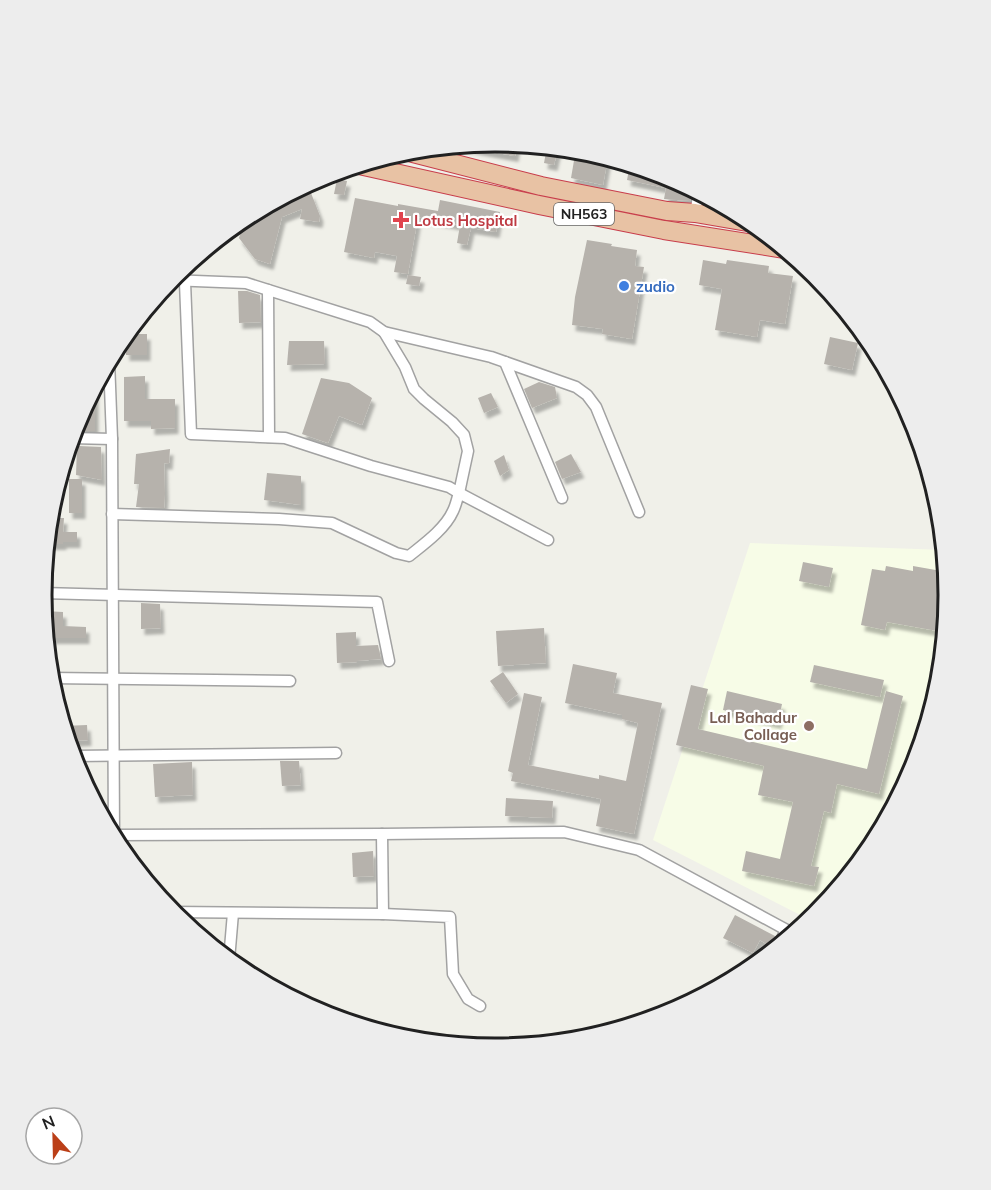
<svg xmlns="http://www.w3.org/2000/svg" width="991" height="1190" font-family="Mulish,sans-serif">
  <style>
    .education { fill: #f7fce7 }
    .building { fill: #b6b2ac; filter: url(#shadow) }
    .lines { fill: none; stroke-linecap: round; stroke-linejoin: round }
    .minor-casing { stroke: #a2a2a2; stroke-width: 13 }
    .trunk-casing { stroke: #c83d4b; stroke-width: 20 }
    .minor { stroke: #fff; stroke-width: 10 }
    .trunk { stroke: #e8c2a4; stroke-width: 18 }
    .health-dot { fill: #e0444e; stroke: #fff; stroke-width: 2 }
    .shop-dot { fill: #3f7fe0; stroke: #fff; stroke-width: 2 }
    .education-dot { fill: #8d6e63; stroke: #fff; stroke-width: 2 }
    .labels { text-anchor: middle; dominant-baseline: central; stroke-width: 4.5; stroke-linejoin: round; paint-order: stroke }
    .shield { fill: #fff; stroke: #646464; stroke-width: 1.5 }
    .shield-label { font-size: 14px; font-weight: bold; fill: #212121 }
    .health-label { font-size: 15px; font-weight: bold; fill: #be3a42; stroke: #fff; text-anchor: start }
    .shop-label { font-size: 15px; font-weight: bold; fill: #366cbe; stroke: #fff; text-anchor: start }
    .education-label { font-size: 15px; font-weight: bold; fill: #785e54; stroke: #fff; text-anchor: end }
    .rim { fill: none; stroke: #212121; stroke-width: 3 }
  </style>
  <defs>
    <filter id="shadow"><feDropShadow dx="3.5" dy="6" stdDeviation="1.5" flood-color="#0004"/></filter>
  </defs>
  <rect width="100%" height="100%" fill="#f0f0e9"/>
  <polygon class="education" points="750,543 945,550 949,595 940,684 914,769 872,847 816,916 810,920 653,840"/>
  <g class="building">
    <polygon points="496,142 517,144 515,156 466,147 466,144"/>
    <polygon points="547,147 558,148 554,165 544,163"/>
    <polygon points="576,149 584,150 608,157 603,185 571,178"/>
    <polygon points="630,164 669,176 693,189 690,201 664,199 666,188 627,180"/>
    <polygon points="337,179 347,181 344,195 334,194"/>
    <polygon points="301,187 298,199 311,193 320,216 319,222 300,219 302,209 282,217 270,264 255,259 239,238 245,217 258,214 258,210"/>
    <polygon points="355,198 398,206 398,204 438,211 440,200 500,212 496,232 471,228 467,245 457,243 460,225 418,217 408,274 394,272 397,256 375,252 374,258 344,252"/>
    <polygon points="587,240 612,244 611,246 637,250 635,266 644,267 632,339 602,334 603,329 572,325 575,297"/>
    <polygon points="703,260 726,264 727,260 769,266 768,273 793,276 785,324 760,320 757,337 715,330 722,289 699,285"/>
    <polygon points="408,275 421,277 419,286 406,284"/>
    <polygon points="238,291 247,291 260,295 261,322 239,323"/>
    <rect x="126" y="334" width="21" height="21"/>
    <polygon points="830,337 858,343 852,370 824,364"/>
    <polygon points="289,341 324,341 325,364 287,365"/>
    <polygon points="145,376 145,399 175,399 175,428 151,429 151,421 124,421 124,377"/>
    <polygon points="321,378 349,383 372,398 362,425 339,416 328,443 302,434"/>
    <polygon points="539,382 555,387 557,398 532,408 524,389"/>
    <polygon points="95,388 95,431 79,431 79,417"/>
    <polygon points="491,393 498,407 484,413 478,398"/>
    <polygon points="79,446 101,447 102,480 76,475 77,447"/>
    <polygon points="170,449 169,464 164,463 165,494 164,508 136,507 139,484 134,484 136,454"/>
    <polygon points="571,454 581,472 562,479 555,462"/>
    <polygon points="504,455 509,470 500,476 494,461"/>
    <polygon points="267,473 301,476 301,505 264,500"/>
    <rect x="69" y="479" width="13" height="34"/>
    <polygon points="50,518 64,518 63,532 77,532 77,542 63,542 63,544 47,544"/>
    <polygon points="803,562 833,568 829,587 799,581"/>
    <polygon points="886,566 913,571 913,566 947,572 949,595 943,632 887,622 885,630 861,625 872,569 885,571"/>
    <polygon points="141,603 160,604 161,628 141,629"/>
    <polygon points="44,611 63,612 63,626 86,627 86,638 46,638"/>
    <polygon points="544,628 546,663 498,666 496,631"/>
    <polygon points="356,632 356,646 378,645 381,659 357,661 357,662 337,663 336,633"/>
    <polygon points="573,664 617,673 613,693 662,703 634,834 596,826 601,799 511,781 513,773 508,771 524,693 542,697 528,765 599,779 599,775 626,781 638,723 622,719 622,715 565,703"/>
    <polygon points="814,665 884,680 880,697 810,682"/>
    <polygon points="503,672 518,694 506,703 490,681"/>
    <polygon points="691,685 708,689 698,729 867,769 886,691 903,696 879,794 837,784 831,813 824,811 811,866 819,867 814,886 742,871 746,851 780,859 793,802 758,795 764,766 676,745"/>
    <polygon points="727,691 782,704 778,723 723,710"/>
    <polygon points="87,725 88,740 68,741 63,726"/>
    <polygon points="280,761 299,761 301,785 282,786"/>
    <polygon points="192,762 193,795 155,797 153,764"/>
    <polygon points="506,798 553,801 552,818 505,816"/>
    <polygon points="373,851 374,876 353,877 352,853"/>
    <polygon points="735,915 775,936 771,947 760,940 753,953 723,938"/>
  </g>
  <g class="lines">
    <g class="minor-casing">
      <g id="minor">
        <polyline points="695,213 699,192"/>
        <polyline points="170,280 246,283 370,322 384,332 491,357 576,387 587,395 596,407 639,512"/>
        <polyline points="185,282 191,434 285,438 371,466 449,487 459,493 468,451 464,435 452,422 424,399 414,389 405,367 384,332"/>
        <polyline points="268,290 269,437"/>
        <polyline points="109,360 112,439 114,838"/>
        <polyline points="505,362 562,498"/>
        <polyline points="71,438 112,439"/>
        <path d="M 112,514 L 279,519 L 332,523 L 396,553 L 409,556 C 424,544 445,529 453,511 C 456,505 457,499 459,493 L 548,540"/>
        <polyline points="42,593 377,602 389,661"/>
        <polyline points="50,678 290,681"/>
        <polyline points="73,756 336,753"/>
        <polyline points="382,834 383,914"/>
        <polyline points="112,835 382,834 564,832 639,850 794,934"/>
        <polyline points="171,912 383,914 450,917 453,974 468,999 480,1006"/>
        <polyline points="778,947 786,930"/>
        <polyline points="229,960 233,913"/>
      </g>
    </g>
    <g class="trunk-casing">
      <g id="trunk">
        <polyline points="405,151 541,186 667,211 695,213 753,223"/>
        <polyline points="359,165 539,205 664,230 785,249"/>
      </g>
    </g>
    <use href="#minor" class="minor"/>
    <use href="#trunk" class="trunk"/>
  </g>
  <path class="health-dot" d="M398 211h6v6h6v6h-6v6h-6v-6h-6v-6h6z"/>
  <circle class="shop-dot" cx="624" cy="286" r="6"/>
  <circle class="education-dot" cx="809" cy="726" r="6"/>
  <g class="labels">
    <rect class="shield" x="554" y="203" width="60" height="22" rx="4.5"/>
    <g class="shield-label">
      <text x="584" y="214">NH563</text>
    </g>
    <g class="health-label">
      <text x="414" y="220">Lotus Hospital</text>
    </g>
    <g class="shop-label">
      <text x="636" y="286">zudio</text>
    </g>
    <g class="education-label">
      <text x="797" y="717">Lal Bahadur<tspan x="797" dy="17">Collage</tspan></text>
    </g>
  </g>
  <path d="M0 0H991V1190H0ZM52 595a443 443 0 1 1 886 0a443 443 0 1 1-886 0Z" fill="#ededed" fill-rule="evenodd"/>
  <path class="rim" d="M52 595a443 443 0 1 1 886 0a443 443 0 1 1-886 0Z"/>
  <g transform="translate(54 1136) rotate(338)"><circle r="28" fill="#ffffff" stroke="#a6a6a6" stroke-width="1.5"/>
  <path d="M0-4.5L10 22L0 15L-10 22Z" fill="#bb3f18"/>
  <text y="-9" font-size="16" font-weight="bold" text-anchor="middle" fill="#212121">N</text>
  </g>
</svg>
